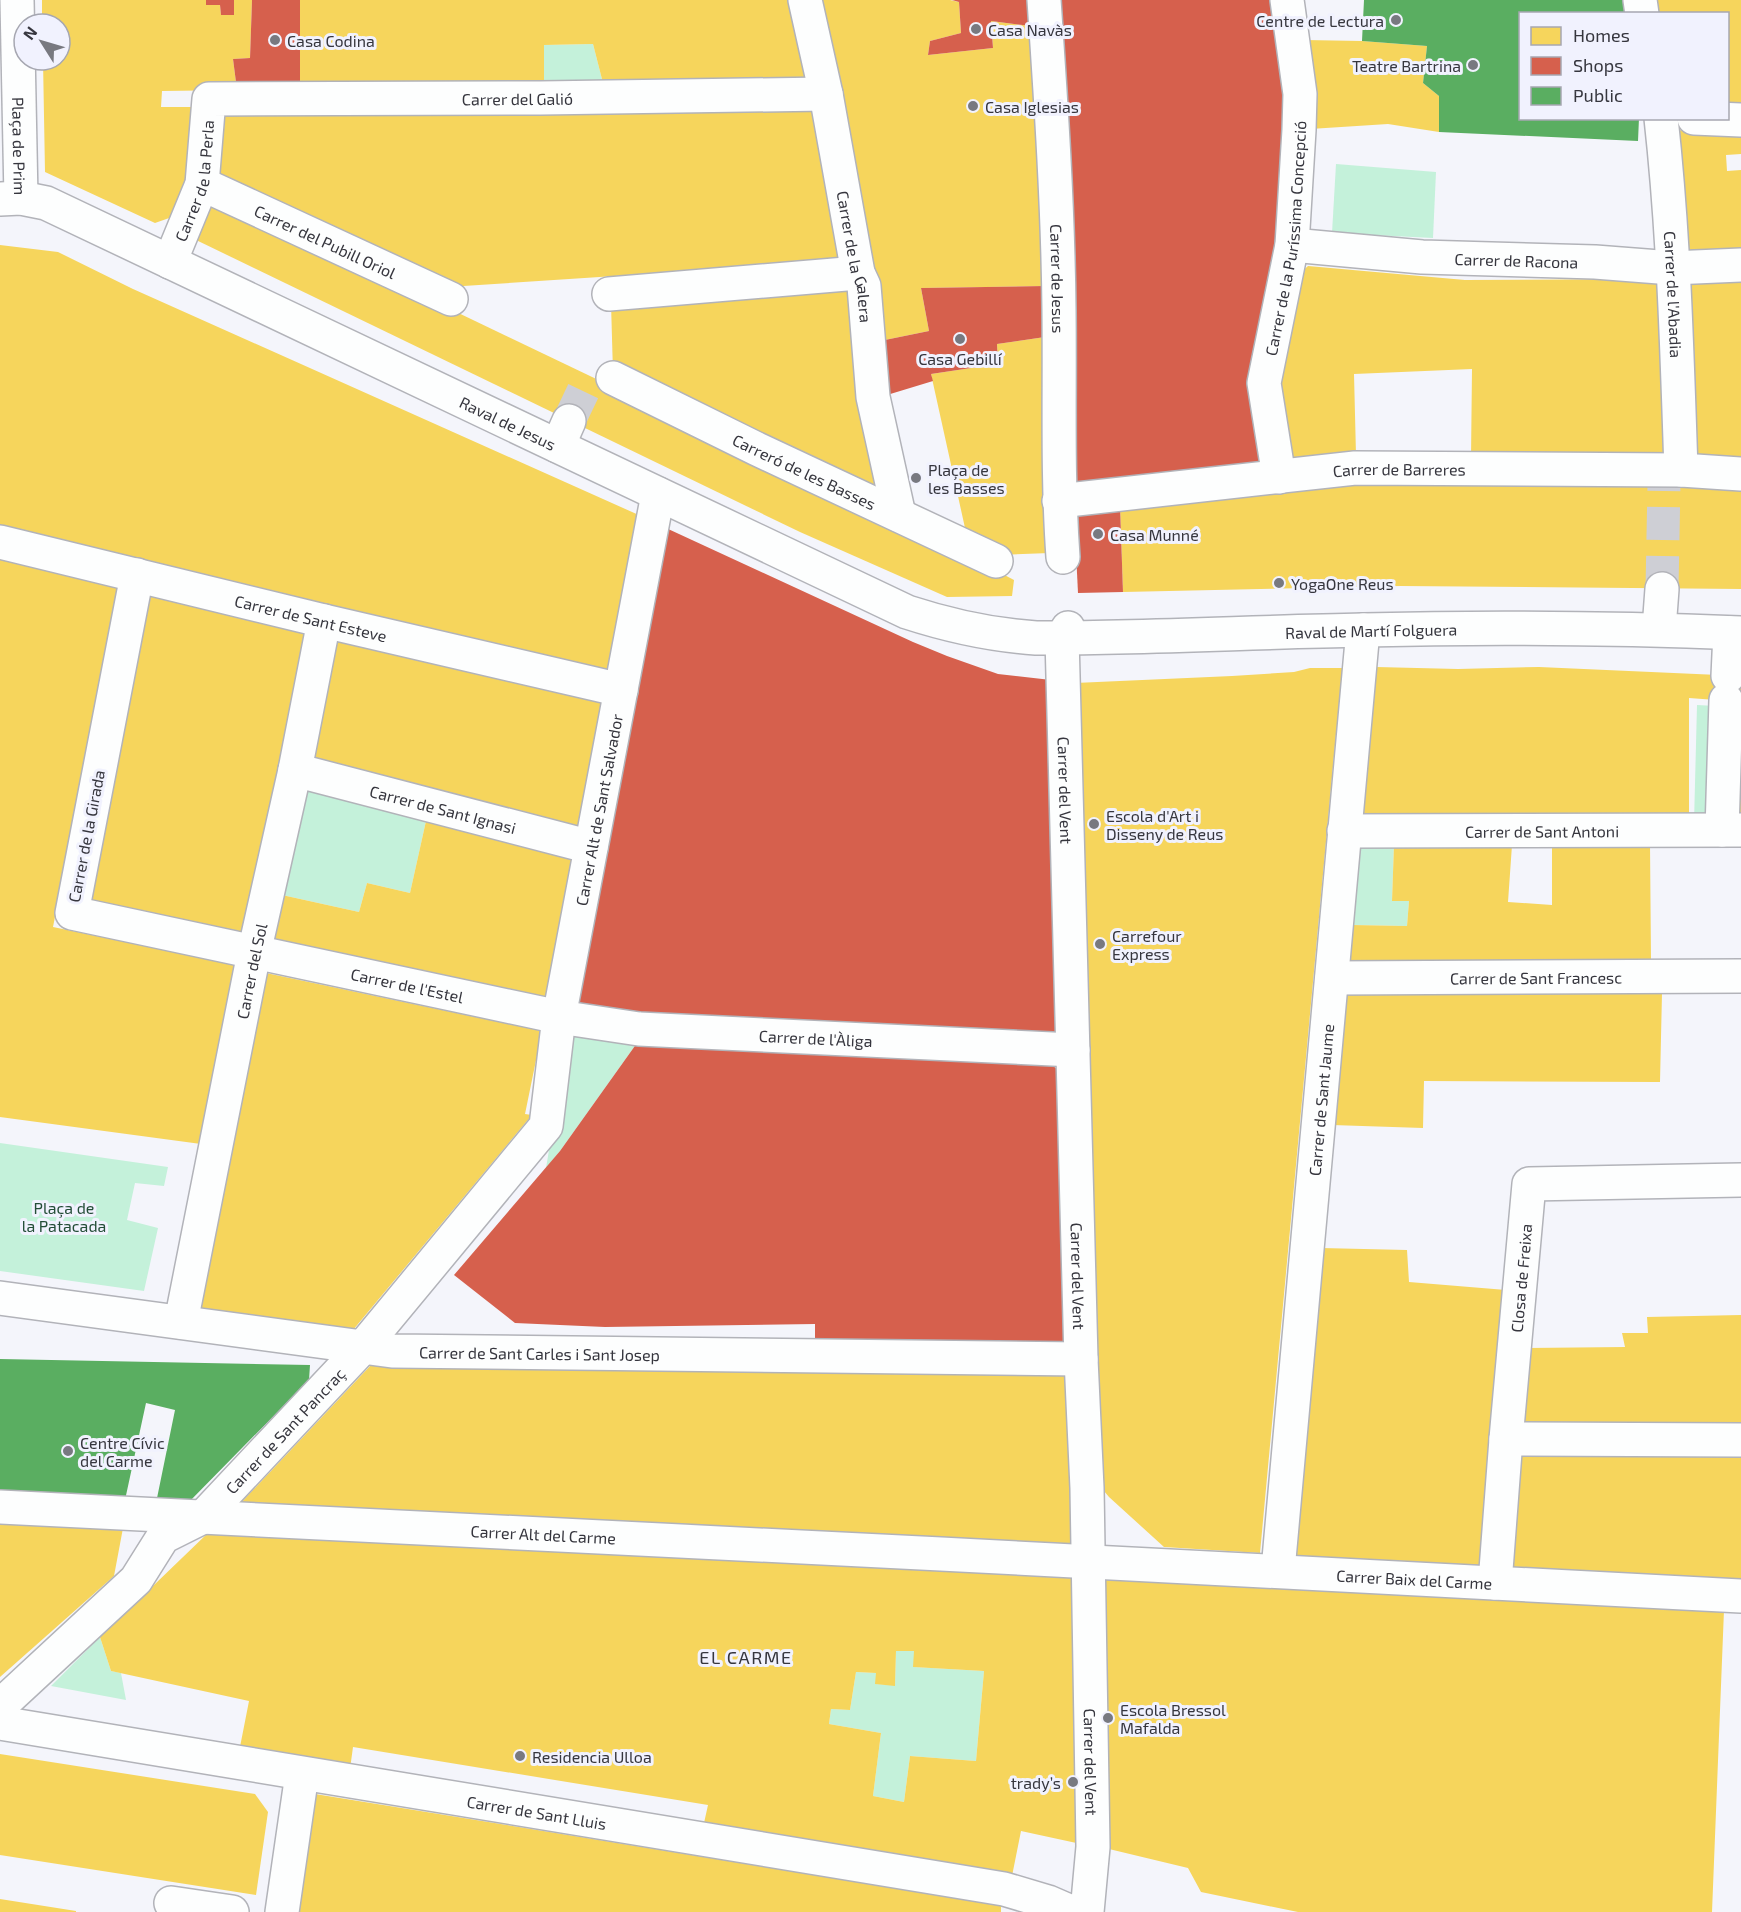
<svg xmlns="http://www.w3.org/2000/svg" width="1741" height="1912" font-family="'Exo 2',sans-serif">
  <style>
    .green { fill: #c4f1da }
    .homes { fill: #f6d55c; fill-rule: evenodd }
    .shops { fill: #d6604d }
    .public { fill: #5aae61 }
    .lines { fill: none; stroke-linecap: round; stroke-linejoin: round }
    .minor-tunnel { stroke: #cecfd5; stroke-width: 33; stroke-dasharray: 33 16; stroke-linecap: butt }
    .minor-casing { stroke: #b2b3b9; stroke-width: 36 }
    .minor { stroke: #fdfefe; stroke-width: 33 }
    .poi-dot { fill: #787980; stroke: #f1f2fe; stroke-width: 2 }
    .labels { text-anchor: middle; dominant-baseline: central; stroke-width: 6; stroke-linejoin: round; paint-order: stroke }
    .poi-label { font-size: 16px; fill: #36363e; stroke: #f1f2fe; text-anchor: start }
    .street-label { font-size: 16px; fill: #36363e; stroke: #f1f2fe }
    .park-label { font-size: 16px; fill: #244e38; stroke: #f1f2fe }
    .neighbourhood-label { font-size: 18px; letter-spacing: 1.5px; fill: #36363e; stroke: #f1f2fe }
  </style>
  <rect width="100%" height="100%" fill="#f4f5fb"/>
  <g class="green">
    <polygon points="593,44 604,87 544,88 544,45"/>
    <polygon points="1336,164 1436,172 1433,238 1332,233"/>
    <polygon points="1697,705 1716,706 1712,823 1694,823"/>
    <polygon points="305,789 426,821 410,893 367,883 359,912 282,895"/>
    <polygon points="1394,844 1392,901 1409,901 1407,926 1352,925 1359,846"/>
    <polygon points="569,1031 637,1043 560,1151 546,1168"/>
    <polygon points="0,1143 168,1167 164,1186 135,1183 127,1220 158,1228 144,1291 0,1271"/>
    <polygon points="100,1637 111,1671 121,1673 126,1700 51,1686"/>
    <polygon points="896,1651 914,1651 914,1667 984,1671 976,1761 910,1756 904,1802 873,1796 881,1733 829,1724 831,1709 850,1710 856,1672 876,1673 876,1684 895,1685"/>
  </g>
  <g class="homes">
    <polygon points="42,0 206,0 206,5 220,5 221,15 234,15 234,0 252,0 250,58 233,59 237,90 162,91 161,107 194,107 186,177 172,217 155,223 45,172 43,60 60,60 60,24 42,24"/>
    <polygon points="300,0 793,0 812,86 604,87 593,44 544,45 544,88 300,89"/>
    <polygon points="816,0 950,0 959,2 961,33 930,41 928,55 993,48 991,21 1031,26 1045,286 921,288 929,331 880,341"/>
    <polygon points="1649,0 1741,0 1741,108 1728,108 1728,14 1651,14"/>
    <polygon points="1304,40 1362,41 1427,46 1423,83 1439,96 1439,132 1388,124 1310,129"/>
    <polygon points="803,105 816,114 842,261 448,287 219,181 226,108"/>
    <polygon points="1672,130 1741,132 1741,154 1726,155 1727,171 1741,170 1741,252 1682,257"/>
    <polygon points="212,198 423,296 993,569 1014,580 1012,596 947,597 800,532 194,239"/>
    <polygon points="0,245 58,252 133,289 641,516 609,675 0,528"/>
    <polygon points="1308,266 1465,280 1662,279 1667,459 1471,458 1472,369 1354,374 1356,455 1291,458 1276,403 1297,276"/>
    <polygon points="1741,278 1741,462 1702,461 1691,449 1687,279"/>
    <polygon points="851,288 882,494 613,373 611,303"/>
    <polygon points="1045,337 1050,553 997,555 967,537 931,374 998,364 997,344"/>
    <polygon points="1339,481 1741,487 1741,589 1400,586 1123,592 1120,505"/>
    <polygon points="0,557 120,587 53,927 237,965 201,1144 0,1117"/>
    <polygon points="148,596 306,634 243,935 87,901"/>
    <polygon points="336,636 366,648 603,702 578,831 311,760"/>
    <polygon points="1376,667 1458,669 1539,667 1741,676 1741,819 1730,819 1716,700 1689,698 1689,820 1362,820"/>
    <polygon points="1310,668 1345,668 1336,734 1260,1553 1164,1547 1109,1497 1099,1485 1075,683 1232,676 1294,672"/>
    <polygon points="426,821 575,859 547,998 272,940 282,895 359,912 367,883 410,893"/>
    <polygon points="1394,844 1512,845 1508,902 1552,905 1552,845 1650,844 1651,961 1348,961 1352,925 1407,926 1409,901 1392,901"/>
    <polygon points="266,973 542,1031 525,1114 532,1115 353,1330 197,1309"/>
    <polygon points="1346,992 1662,993 1660,1082 1424,1081 1423,1128 1332,1125"/>
    <polygon points="1321,1248 1407,1250 1409,1282 1506,1290 1481,1571 1292,1556"/>
    <polygon points="1741,1315 1741,1424 1520,1424 1527,1348 1625,1347 1622,1333 1648,1333 1647,1317"/>
    <polygon points="371,1365 1068,1376 1073,1550 237,1507"/>
    <polygon points="1518,1456 1741,1456 1741,1580 1508,1568"/>
    <polygon points="0,1521 123,1528 114,1576 0,1677"/>
    <path d="M 210,1531 L 1074,1575 L 1081,1844 L 1021,1831 L 1011,1881 L 702,1832 L 708,1805 L 353,1747 L 350,1769 L 239,1752 L 249,1701 L 111,1671 L 100,1637 ZM 896,1651 L 914,1651 L 913,1667 L 984,1671 L 976,1761 L 910,1756 L 904,1802 L 873,1796 L 881,1733 L 829,1724 L 831,1709 L 850,1710 L 856,1672 L 876,1673 L 875,1684 L 895,1686 Z"/>
    <polygon points="1100,1575 1341,1591 1724,1610 1712,1912 1298,1912 1201,1892 1188,1868 1109,1849"/>
    <polygon points="0,1754 255,1794 268,1812 256,1895 0,1855"/>
    <polygon points="315,1794 1001,1905 1001,1912 299,1912"/>
    <polygon points="0,1899 76,1911 76,1912 0,1912"/>
  </g>
  <g class="shops">
    <polygon points="206,0 234,0 234,15 221,15 220,5 206,5"/>
    <polygon points="252,0 300,0 300,89 237,90 233,59 250,58"/>
    <polygon points="952,0 1029,0 1031,26 991,21 993,48 928,55 930,41 961,33 959,2"/>
    <polygon points="1053,0 1278,0 1290,96 1267,469 1078,486 1066,475"/>
    <polygon points="1045,286 1045,337 997,344 998,364 931,374 933,381 887,395 880,341 929,331 921,288"/>
    <polygon points="1120,505 1123,592 1078,593 1074,512"/>
    <polygon points="666,528 913,642 947,656 998,674 1051,680 1061,1038 631,1013 576,1004"/>
    <polygon points="637,1043 1047,1060 1063,1075 1068,1345 815,1347 815,1324 605,1327 515,1323 454,1275 560,1151"/>
  </g>
  <g class="public">
    <polygon points="1364,0 1626,0 1628,14 1520,14 1520,118 1639,118 1638,141 1439,132 1439,96 1423,83 1427,46 1362,41"/>
    <polygon points="0,1359 310,1365 309,1380 187,1504 156,1503 175,1410 146,1403 125,1500 0,1492"/>
  </g>
  <g class="lines">
    <g class="minor-tunnel">
      <polyline points="569,421 590,377"/>
      <polyline points="1662,589 1664,483"/>
    </g>
    <g class="minor-casing">
      <g id="minor">
        <path id="s1" d="M 17,0 L 21,198"/>
        <path id="s2" d="M 805,0 L 826,94 L 858,273 L 864,286 L 873,397 L 899,515"/>
        <path id="s3" d="M 1044,0 C 1051,103 1058,207 1059,310 C 1060,393 1057,475 1063,557"/>
        <polyline points="1640,0 1642,14"/>
        <path id="s4" d="M 1661,118 C 1674,235 1677,353 1681,470"/>
        <polyline points="1694,118 1741,120"/>
        <path id="s5" d="M 202,184 L 451,299"/>
        <path id="s6" d="M 0,199 L 21,198 L 46,203 L 907,612 C 950,626 991,635 1036,638 C 1145,638 1254,632 1363,630 C 1489,627 1615,628 1741,633"/>
        <path id="s7" d="M 1292,245 L 1422,257 L 1595,262 L 1672,268 L 1741,265"/>
        <path id="s8" d="M 170,262 L 202,184 L 209,99 L 540,98 L 826,94"/>
        <polyline points="609,294 858,273"/>
        <path id="s9" d="M 613,378 L 757,449 L 996,561"/>
        <polyline points="558,446 569,421"/>
        <path id="s10" d="M 1279,477 L 1264,383 L 1292,245 L 1299,130 L 1300,94 L 1287,0"/>
        <path id="s11" d="M 1059,501 L 1355,468 L 1681,470 L 1741,474"/>
        <path id="s12" d="M 0,542 L 324,621 L 621,690"/>
        <path id="s13" d="M 137,575 L 72,913 L 559,1017 L 639,1029 L 1073,1050"/>
        <path id="s14" d="M 1068,628 L 1062,638 L 1081,1359 L 1087,1488 L 1093,1847 L 1087,1912"/>
        <polyline points="1659,629 1662,589"/>
        <polyline points="1728,676 1730,633"/>
        <path id="s15" d="M 295,770 L 591,847"/>
        <polyline points="1722,830 1726,700"/>
        <path id="s16" d="M 1344,831 L 1741,830"/>
        <path id="s17" d="M 1332,978 L 1741,976"/>
        <path id="s18" d="M 0,1298 L 392,1351 L 1081,1359"/>
        <path id="s19" d="M 181,1322 L 254,953 L 295,770 L 324,621"/>
        <polyline points="1506,1439 1741,1440"/>
        <path id="s20" d="M 0,1507 C 580,1535 1161,1565 1741,1596"/>
        <path id="s21" d="M 1278,1570 L 1363,630"/>
        <path id="s22" d="M 1495,1583 L 1506,1439 L 1529,1184 L 1741,1180"/>
        <path id="s23" d="M 0,1706 L 136,1580 L 163,1537 L 203,1517 L 363,1347 L 546,1126 L 559,1017 L 658,494"/>
        <path id="s24" d="M 0,1723 L 1004,1889 L 1048,1902 L 1071,1912"/>
        <polyline points="171,1903 232,1912"/>
        <polyline points="282,1912 302,1774"/>
      </g>
    </g>
    <use href="#minor" class="minor"/>
  </g>
  <g class="poi-dot">
    <circle cx="1396" cy="20" r="6"/>
    <circle cx="976" cy="29" r="6"/>
    <circle cx="275" cy="40" r="6"/>
    <circle cx="1473" cy="65" r="6"/>
    <circle cx="973" cy="106" r="6"/>
    <circle cx="960" cy="339" r="6"/>
    <circle cx="916" cy="478" r="6"/>
    <circle cx="1098" cy="534" r="6"/>
    <circle cx="1279" cy="583" r="6"/>
    <circle cx="1094" cy="824" r="6"/>
    <circle cx="1100" cy="944" r="6"/>
    <circle cx="68" cy="1451" r="6"/>
    <circle cx="1108" cy="1718" r="6"/>
    <circle cx="520" cy="1756" r="6"/>
    <circle cx="1073" cy="1782" r="6"/>
  </g>
  <g class="labels">
    <g class="poi-label">
      <text x="1384" y="20" text-anchor="end">Centre de Lectura</text>
      <text x="988" y="29">Casa Navàs</text>
      <text x="287" y="40">Casa Codina</text>
      <text x="1461" y="65" text-anchor="end">Teatre Bartrina</text>
      <text x="985" y="106">Casa Iglesias</text>
      <text x="960" y="358" text-anchor="middle">Casa Gebillí</text>
      <text x="928" y="469">Plaça de<tspan x="928" dy="18">les Basses</tspan></text>
      <text x="1110" y="534">Casa Munné</text>
      <text x="1291" y="583">YogaOne Reus</text>
      <text x="1106" y="815">Escola d'Art i<tspan x="1106" dy="18">Disseny de Reus</tspan></text>
      <text x="1112" y="935">Carrefour<tspan x="1112" dy="18">Express</tspan></text>
      <text x="80" y="1442">Centre Cívic<tspan x="80" dy="18">del Carme</tspan></text>
      <text x="1120" y="1709">Escola Bressol<tspan x="1120" dy="18">Mafalda</tspan></text>
      <text x="532" y="1756">Residencia Ulloa</text>
      <text x="1061" y="1782" text-anchor="end">trady’s</text>
    </g>
    <g class="street-label">
      <text stroke="none"><textPath href="#s8" startOffset="478">Carrer del Galió</textPath></text>
      <text stroke="none"><textPath href="#s1" startOffset="146">Plaça de Prim</textPath></text>
      <text stroke="none"><textPath href="#s8" startOffset="86">Carrer de la Perla</textPath></text>
      <text stroke="none"><textPath href="#s10" startOffset="242">Carrer de la Puríssima Concepció</textPath></text>
      <text stroke="none"><textPath href="#s5" startOffset="136">Carrer del Pubill Oriol</textPath></text>
      <text stroke="none"><textPath href="#s2" startOffset="262">Carrer de la Galera</textPath></text>
      <text stroke="none"><textPath href="#s7" startOffset="225">Carrer de Racona</textPath></text>
      <text stroke="none"><textPath href="#s3" startOffset="279">Carrer de Jesus</textPath></text>
      <text stroke="none"><textPath href="#s4" startOffset="177">Carrer de l'Abadia</textPath></text>
      <text stroke="none"><textPath href="#s6" startOffset="558">Raval de Jesus</textPath></text>
      <text stroke="none"><textPath href="#s9" startOffset="213">Carreró de les Basses</textPath></text>
      <text stroke="none"><textPath href="#s11" startOffset="342">Carrer de Barreres</textPath></text>
      <text stroke="none"><textPath href="#s12" startOffset="320">Carrer de Sant Esteve</textPath></text>
      <text stroke="none"><textPath href="#s6" startOffset="1467">Raval de Martí Folguera</textPath></text>
      <text stroke="none"><textPath href="#s14" startOffset="164">Carrer del Vent</textPath></text>
      <text stroke="none"><textPath href="#s15" startOffset="153">Carrer de Sant Ignasi</textPath></text>
      <text stroke="none"><textPath href="#s23" startOffset="1122">Carrer Alt de Sant Salvador</textPath></text>
      <text stroke="none"><textPath href="#s16" startOffset="198">Carrer de Sant Antoni</textPath></text>
      <text transform="translate(86 836) rotate(-79)">Carrer de la Girada</text>
      <text stroke="none"><textPath href="#s19" startOffset="358">Carrer del Sol</textPath></text>
      <text stroke="none"><textPath href="#s17" startOffset="204">Carrer de Sant Francesc</textPath></text>
      <text stroke="none"><textPath href="#s13" startOffset="687">Carrer de l'Estel</textPath></text>
      <text stroke="none"><textPath href="#s13" startOffset="1100">Carrer de l'Àliga</textPath></text>
      <text stroke="none"><textPath href="#s21" startOffset="472">Carrer de Sant Jaume</textPath></text>
      <text stroke="none"><textPath href="#s14" startOffset="650">Carrer del Vent</textPath></text>
      <text stroke="none"><textPath href="#s22" startOffset="306">Closa de Freixa</textPath></text>
      <text stroke="none"><textPath href="#s18" startOffset="543">Carrer de Sant Carles i Sant Josep</textPath></text>
      <text stroke="none"><textPath href="#s23" startOffset="400">Carrer de Sant Pancraç</textPath></text>
      <text stroke="none"><textPath href="#s20" startOffset="544">Carrer Alt del Carme</textPath></text>
      <text stroke="none"><textPath href="#s20" startOffset="1416">Carrer Baix del Carme</textPath></text>
      <text stroke="none"><textPath href="#s14" startOffset="1136">Carrer del Vent</textPath></text>
      <text stroke="none"><textPath href="#s24" startOffset="544">Carrer de Sant Lluis</textPath></text>
    </g>
    <g class="park-label">
      <text x="64" y="1207">Plaça de<tspan x="64" dy="18">la Patacada</tspan></text>
    </g>
    <g class="neighbourhood-label">
      <text x="746" y="1657">EL CARME</text>
    </g>
  </g>
  <rect x="1519" y="12" width="210" height="108" fill="#f1f2fe" stroke="#a6a7b1" stroke-width="1.5"/>
  <rect x="1531" y="27" width="30" height="18" fill="#f6d55c" stroke="#a6a7b1" stroke-width="1.5"/>
  <text x="1573" y="42" font-size="18" fill="#36363e">Homes</text>
  <rect x="1531" y="57" width="30" height="18" fill="#d6604d" stroke="#a6a7b1" stroke-width="1.5"/>
  <text x="1573" y="72" font-size="18" fill="#36363e">Shops</text>
  <rect x="1531" y="87" width="30" height="18" fill="#5aae61" stroke="#a6a7b1" stroke-width="1.5"/>
  <text x="1573" y="102" font-size="18" fill="#36363e">Public</text>
  <g transform="translate(42 42) rotate(307)"><circle r="28" fill="#f1f2fe" stroke="#a6a7b1" stroke-width="1.5"/>
  <path d="M0-4.5L10 22L0 15L-10 22Z" fill="#787980"/>
  <text y="-9" font-size="16" font-weight="bold" text-anchor="middle" fill="#36363e">N</text>
  </g>
</svg>
